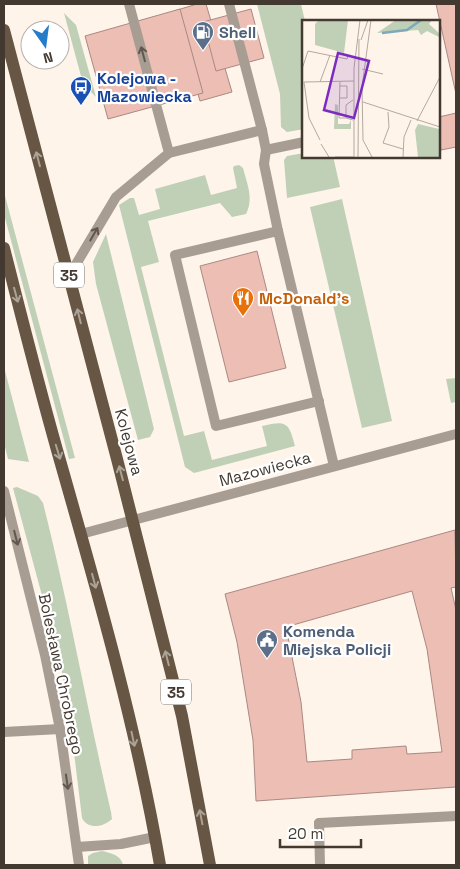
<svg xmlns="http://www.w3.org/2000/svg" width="460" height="869" font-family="'Space Grotesk',sans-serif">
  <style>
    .green { fill: #bfd0b7 }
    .building { fill: #ecbeb4; stroke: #aa8982; fill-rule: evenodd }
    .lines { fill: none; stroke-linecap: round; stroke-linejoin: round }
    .service { stroke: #a79d93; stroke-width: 10 }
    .minor { stroke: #a79d93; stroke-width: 10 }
    .primary { stroke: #665643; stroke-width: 12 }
    .oneway { stroke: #61574e }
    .oneway2 { stroke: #aba298 }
    .labels { text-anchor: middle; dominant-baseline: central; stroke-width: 4.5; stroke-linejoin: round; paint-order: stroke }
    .shield { fill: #fff; stroke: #7b746e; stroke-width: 1 }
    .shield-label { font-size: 15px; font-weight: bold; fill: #433930 }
    .service-label { font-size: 16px; font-weight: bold; fill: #4e5e75; stroke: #fff; text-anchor: start }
    .transit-label { font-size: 16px; font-weight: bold; fill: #164399; stroke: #fff; text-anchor: start }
    .food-label { font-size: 16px; font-weight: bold; fill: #c56008; stroke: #fff; text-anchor: start }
    .street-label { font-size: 16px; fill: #433930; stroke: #fff }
    .inset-river { fill: none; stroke: #7caabb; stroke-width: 2.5 }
    .inset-road { fill: none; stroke: #b3a9a0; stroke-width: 1 }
    .view { fill: #7b2cbf; fill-opacity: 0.15; stroke: #7b2cbf; stroke-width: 2.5 }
    .inset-edge { fill: none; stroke: #433930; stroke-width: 2.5 }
  </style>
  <rect width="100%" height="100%" fill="#fef4ea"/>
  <g class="green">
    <polygon points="257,4 301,4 305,21 304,129 287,132 281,127 280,94"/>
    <polygon points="64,13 76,25 96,97 91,92 85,91"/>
    <polygon points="304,153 304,156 333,156 340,187 287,198 284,160 287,156"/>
    <path d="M 239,165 L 243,168 C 247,184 254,198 246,214 L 232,217 L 220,203 L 148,221 L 159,262 L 141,267 L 184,436 L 204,431 L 212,460 L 267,446 L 262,426 C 286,420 289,422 295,446 L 194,473 L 185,467 L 119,205 L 130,198 L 134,198 L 139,215 L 160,209 L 155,189 L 205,175 L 211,195 L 237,188 L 233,168 L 234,166 Z"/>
    <polygon points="4,192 75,458 69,459 4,214"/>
    <polygon points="342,199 392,421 362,428 310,207"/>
    <polygon points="106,234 154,429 150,437 138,440 96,284 93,262"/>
    <polygon points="4,367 29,462 8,459 4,443"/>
    <polygon points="456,378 456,402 451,403 446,379"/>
    <path d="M 17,487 L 38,496 L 43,503 C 69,605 87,709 111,812 L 112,819 C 104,827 88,830 82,818 L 70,720 L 61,666 L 13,488 Z"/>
    <path d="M 102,851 C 111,853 121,855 123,865 L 88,865 L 88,856 L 93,853 Z"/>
  </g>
  <g class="building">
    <polygon points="197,4 206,4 232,92 200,101 174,11"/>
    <polygon points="436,4 456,4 456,94"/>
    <polygon points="180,9 203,93 108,119 85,36"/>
    <polygon points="251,9 264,58 216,71 203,22"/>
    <polygon points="456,113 456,147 441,150 439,141 439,117"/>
    <polygon points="257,251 286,368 229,382 200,266"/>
    <path d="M 455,530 L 456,587 L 451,588 L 456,610 L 456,787 L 256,801 L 253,740 L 237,642 L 225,594 ZM 412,591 L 427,649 L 442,752 L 407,754 L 406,746 L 352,750 L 352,759 L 307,762 L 301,702 L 286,627 Z"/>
  </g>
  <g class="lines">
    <g class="service">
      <polyline points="229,4 262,130 266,150 264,164 278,231 334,466"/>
      <polyline points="266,150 304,142"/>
      <polyline points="169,153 262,130"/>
      <polyline points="278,231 175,255 216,426 319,401"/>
      <polyline points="69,276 116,197 169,153 129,4"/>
      <polyline points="4,732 60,729"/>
      <polyline points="319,823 320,865"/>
      <polyline points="77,847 121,844 155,837"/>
    </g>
    <g class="minor">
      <polyline points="4,491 45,655 60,729 79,865"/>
      <polyline points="81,534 456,434"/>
      <polyline points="319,823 456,816"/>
    </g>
    <g class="primary">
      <polyline points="4,30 117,459 182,716 210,865"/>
      <path d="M 4,248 C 21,315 38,383 57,450 C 96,587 136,725 160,865"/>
    </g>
  </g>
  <defs><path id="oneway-shaft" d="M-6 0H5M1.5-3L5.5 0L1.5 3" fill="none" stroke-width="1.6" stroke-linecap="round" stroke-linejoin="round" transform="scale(1.25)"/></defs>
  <g class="oneway">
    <use href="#oneway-shaft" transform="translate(143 54) rotate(-105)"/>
    <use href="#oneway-shaft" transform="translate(94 234) rotate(-60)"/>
    <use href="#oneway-shaft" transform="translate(16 538) rotate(76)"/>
    <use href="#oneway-shaft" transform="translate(67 782) rotate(82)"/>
  </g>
  <g class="oneway2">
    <use href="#oneway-shaft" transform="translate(38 159) rotate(-105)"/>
    <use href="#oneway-shaft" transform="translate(16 295) rotate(75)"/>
    <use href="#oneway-shaft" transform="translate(79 316) rotate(-104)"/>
    <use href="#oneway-shaft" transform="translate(58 452) rotate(73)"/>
    <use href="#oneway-shaft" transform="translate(121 473) rotate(-105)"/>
    <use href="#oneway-shaft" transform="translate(94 581) rotate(75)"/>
    <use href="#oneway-shaft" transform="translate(167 658) rotate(-104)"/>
    <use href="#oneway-shaft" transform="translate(133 739) rotate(78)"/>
    <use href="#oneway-shaft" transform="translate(201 817) rotate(-101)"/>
  </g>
  <defs>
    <g id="fuel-pin" transform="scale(1.125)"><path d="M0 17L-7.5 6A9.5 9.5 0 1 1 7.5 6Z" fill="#5c6f8a" stroke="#fff"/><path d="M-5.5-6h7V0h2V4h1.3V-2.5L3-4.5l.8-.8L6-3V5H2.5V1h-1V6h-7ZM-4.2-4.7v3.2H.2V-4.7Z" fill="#fff"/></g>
    <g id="bus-pin" transform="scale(1.125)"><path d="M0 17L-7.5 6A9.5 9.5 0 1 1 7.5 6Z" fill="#1a4fb4" stroke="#fff"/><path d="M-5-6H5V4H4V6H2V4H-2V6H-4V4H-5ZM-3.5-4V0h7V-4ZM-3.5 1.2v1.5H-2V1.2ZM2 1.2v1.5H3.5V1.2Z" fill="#fff"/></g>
    <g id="restaurant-pin" transform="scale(1.125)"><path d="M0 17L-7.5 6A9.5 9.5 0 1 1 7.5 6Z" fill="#e8710a" stroke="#fff"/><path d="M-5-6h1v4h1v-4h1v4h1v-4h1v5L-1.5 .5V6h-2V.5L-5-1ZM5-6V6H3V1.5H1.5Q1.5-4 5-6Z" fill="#fff"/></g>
    <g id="civic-pin" transform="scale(1.125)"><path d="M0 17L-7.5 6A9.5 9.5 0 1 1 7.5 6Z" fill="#5c6f8a" stroke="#fff"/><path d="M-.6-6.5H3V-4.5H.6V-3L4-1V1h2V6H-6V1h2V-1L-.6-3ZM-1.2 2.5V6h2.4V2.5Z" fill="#fff"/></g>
  </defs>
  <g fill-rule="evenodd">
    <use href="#fuel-pin" x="203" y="32"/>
    <use href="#bus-pin" x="81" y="87"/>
    <use href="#restaurant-pin" x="243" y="298"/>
    <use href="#civic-pin" x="267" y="640"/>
  </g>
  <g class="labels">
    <g class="shield">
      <rect x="54" y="262.5" width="30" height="25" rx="4"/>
      <rect x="161" y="679.5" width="30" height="25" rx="4"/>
    </g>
    <g class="shield-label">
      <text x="69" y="275">35</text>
      <text x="176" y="692">35</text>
    </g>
    <g class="service-label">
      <text x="219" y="32">Shell</text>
      <text x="283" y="631">Komenda<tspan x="283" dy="18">Miejska Policji</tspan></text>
    </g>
    <g class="transit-label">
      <text x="97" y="78">Kolejowa -<tspan x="97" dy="18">Mazowiecka</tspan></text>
    </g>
    <g class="food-label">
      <text x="259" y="298">McDonald's</text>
    </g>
    <g class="street-label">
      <text transform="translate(129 442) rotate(75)">Kolejowa</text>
      <text transform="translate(265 469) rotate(-15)">Mazowiecka</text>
      <text transform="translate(61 674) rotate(78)">Bolesława Chrobrego</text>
    </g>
  </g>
  <g transform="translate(302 20)">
    <rect width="138" height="138" fill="#fef4ea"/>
    <path d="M 17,0 L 46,0 L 42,33 L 13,25 L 13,4 ZM 94,0 L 130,0 L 127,4 L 137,13 L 137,17 L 125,11 L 119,15 L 116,10 L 75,13 ZM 33,84 L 36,85 L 36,104 L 47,104 L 49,100 L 49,109 L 32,109 ZM 116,104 L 137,109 L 137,137 L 116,137 L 113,110 Z" fill="#bfd0b7"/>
    <path class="inset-river" d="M 80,13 L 105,10 L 119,0"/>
    <path class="inset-road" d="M 69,0 L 60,67 L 61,120 L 70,137M 59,20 L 66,0M 0,49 L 6,31 L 45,39 L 46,35M 60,49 L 81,54M 2,62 L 7,98 L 18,120M 2,62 L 52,61M 18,62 L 28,35M 38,62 L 37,98 L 44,98M 38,66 L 45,66 L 45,78 L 38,78M 61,82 L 138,107M 86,92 L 87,107 L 81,123 L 101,129M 51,100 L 44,98 L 44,85 L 51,80M 115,101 L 138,57M 19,124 L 27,137M 33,137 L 51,137M 52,137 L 52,48 L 58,0M 56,137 L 57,19M 101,137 L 102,117 L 109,100"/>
    <path class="view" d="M 36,33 L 67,41 L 52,98 L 22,90 Z"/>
    <rect width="138" height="138" class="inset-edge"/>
  </g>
  <rect width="460" height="869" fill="none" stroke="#433930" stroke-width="10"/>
  <g transform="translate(45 45) rotate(166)"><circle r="24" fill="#ffffff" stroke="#b4b0ac"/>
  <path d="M0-4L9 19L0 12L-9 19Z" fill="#257cca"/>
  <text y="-8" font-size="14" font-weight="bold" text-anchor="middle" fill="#433930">N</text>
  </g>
  <path d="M280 839v8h81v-8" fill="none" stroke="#433930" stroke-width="2.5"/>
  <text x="288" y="839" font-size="15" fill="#433930" stroke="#ffffff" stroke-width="4" paint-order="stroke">20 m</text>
</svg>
